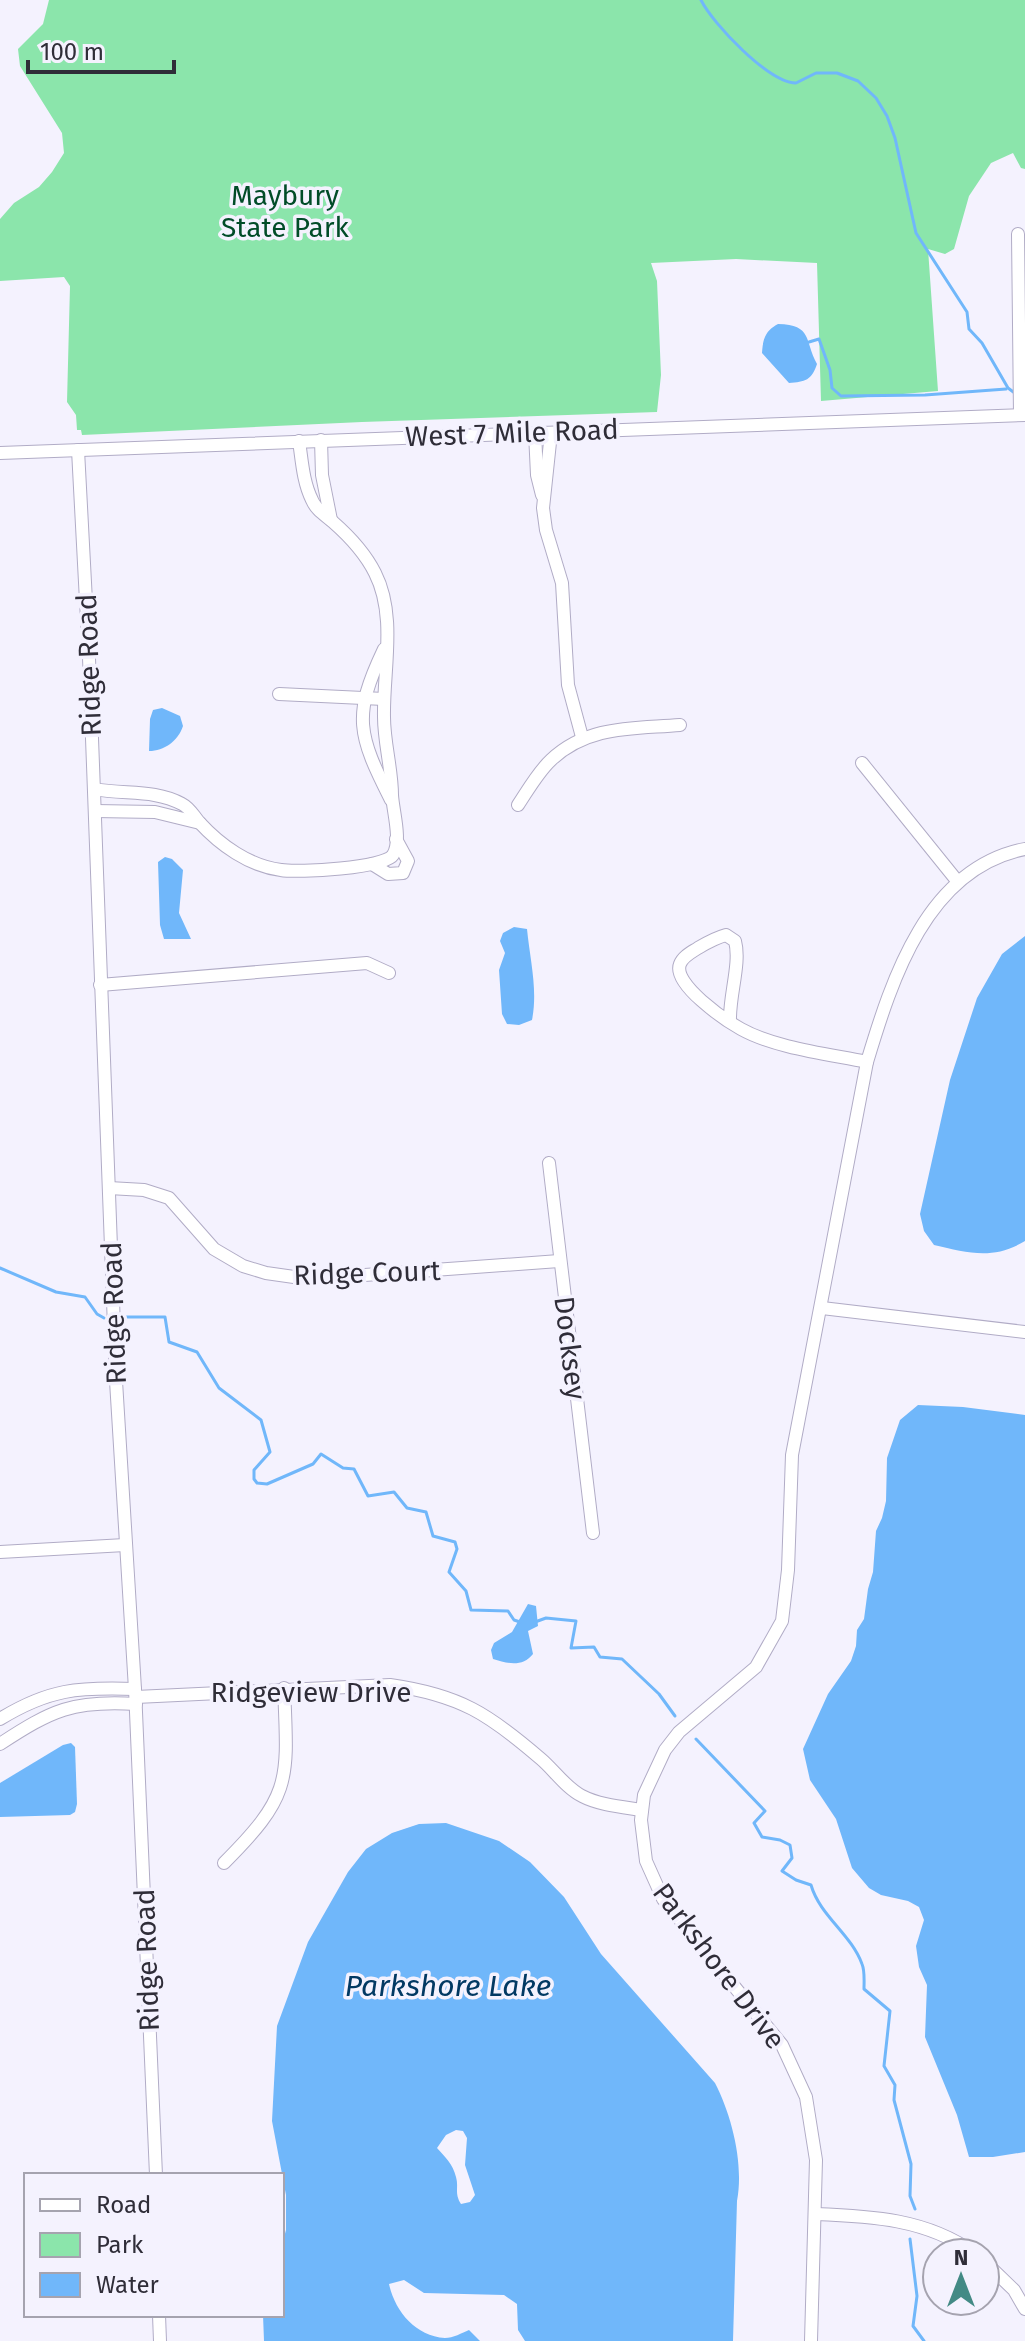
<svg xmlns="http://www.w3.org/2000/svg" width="1025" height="2341" font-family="'Fira Sans',sans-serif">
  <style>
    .green { fill: #8be5ab }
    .water { fill: #70b7fa; fill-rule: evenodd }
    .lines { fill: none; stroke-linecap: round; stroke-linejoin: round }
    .stream { stroke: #70b7fa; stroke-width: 3 }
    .minor-casing { stroke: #b1acc6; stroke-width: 14 }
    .minor { stroke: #fff; stroke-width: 12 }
    .labels { text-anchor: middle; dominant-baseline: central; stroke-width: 7; stroke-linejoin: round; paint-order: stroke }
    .park-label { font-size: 28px; fill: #014c28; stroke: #f4f2fe }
    .street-label { font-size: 28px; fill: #2f2d38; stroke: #f4f2fe }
    .water-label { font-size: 30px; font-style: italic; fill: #023963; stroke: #f4f2fe }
  </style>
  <rect width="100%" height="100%" fill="#f4f2fe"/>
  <polygon class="green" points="49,0 1025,0 1025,169 1021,168 1013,153 991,163 969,196 954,249 945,254 928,249 938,391 821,401 817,263 736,259 651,263 657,281 661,375 657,412 362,422 82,435 81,430 77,430 76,415 67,402 70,286 64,277 0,281 0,219 14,203 39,187 52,172 64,153 62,133 20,66 18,49 43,24"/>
  <g class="water">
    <path d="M 778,324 C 813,325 804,340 817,364 C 812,380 805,382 789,383 L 762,353 C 763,339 765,331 778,324 Z"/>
    <path d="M 162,708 L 180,716 L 183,726 C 178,741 164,751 149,751 L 150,719 L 153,710 Z"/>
    <polygon points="165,857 172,859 183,870 179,913 191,939 164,939 160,925 158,862"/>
    <path d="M 514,927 L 527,929 C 530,960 538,990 532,1020 L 519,1025 L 507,1024 L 502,1014 L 499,970 L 505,953 L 500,941 L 503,933 Z"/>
    <path d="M 1025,936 L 1025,1241 C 994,1260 968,1253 934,1245 L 924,1231 L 920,1214 L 950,1080 L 977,998 L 1002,954 Z"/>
    <polygon points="918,1405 963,1407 1025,1415 1025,2152 993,2157 969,2157 957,2115 925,2037 927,1985 919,1967 916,1946 924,1920 919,1907 908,1901 881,1895 869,1888 852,1868 836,1819 810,1780 803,1749 828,1694 851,1661 856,1646 857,1630 864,1619 868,1589 873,1572 876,1531 882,1518 886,1501 887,1458 900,1420"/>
    <path d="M 528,1604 L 536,1606 L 538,1626 L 528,1631 L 533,1654 C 523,1667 508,1664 493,1659 L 491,1650 L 494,1643 L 512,1632 Z"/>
    <polygon points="71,1743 75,1747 77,1804 75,1812 70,1815 0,1817 0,1783 63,1745"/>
    <path d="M 446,1823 L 499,1841 L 530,1862 L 564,1897 L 601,1954 L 715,2083 C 732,2116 744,2164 737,2201 L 733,2341 L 525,2341 L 518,2330 L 517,2304 L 504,2295 L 424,2293 L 404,2280 L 389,2284 C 395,2311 415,2336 445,2338 C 453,2338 462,2333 469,2330 L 480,2341 L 264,2341 L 263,2315 L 282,2315 L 282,2245 L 286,2230 L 286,2195 L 272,2121 L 277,2026 L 308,1942 L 348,1872 L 366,1849 L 392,1833 L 419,1824 ZM 456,2130 L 463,2131 L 467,2138 L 465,2165 L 475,2195 L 470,2202 L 461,2204 C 454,2193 459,2188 456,2177 C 453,2164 445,2157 437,2148 L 446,2135 Z"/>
  </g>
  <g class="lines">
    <g class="stream">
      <path d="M 701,0 C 713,24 769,83 796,83 L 816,73 L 837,73 L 858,81 L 876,98 L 887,116 L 895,138 L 916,233 L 967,312 L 969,329 L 982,343 L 1008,388 L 1016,394"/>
      <polyline points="809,342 819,339 830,370 832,388 841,396 925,395 1006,389"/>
      <polyline points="0,1268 56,1292 85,1297 97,1314 104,1318"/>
      <polyline points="119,1317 165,1317 169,1342 197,1352 219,1388 261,1420 270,1452 254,1470 254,1479 257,1483 267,1484 313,1464 321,1454 343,1468 354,1469 368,1496 394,1492 407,1508 426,1512 433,1536 455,1542 457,1549 449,1572 466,1591 471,1610 508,1611 514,1620 520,1622"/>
      <polyline points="535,1622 546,1618 576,1621 571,1648 594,1647 600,1657 622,1659 659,1694 675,1716"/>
      <path d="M 696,1739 L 765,1811 L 754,1823 L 762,1837 L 780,1840 L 790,1845 L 792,1858 L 782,1871 L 796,1880 L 811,1885 C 820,1916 851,1934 862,1964 C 865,1971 864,1981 864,1989 L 890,2011 L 884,2066 L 895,2085 L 894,2100 L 911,2164 L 910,2196 L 915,2209"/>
      <polyline points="910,2239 917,2296 913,2326 924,2341"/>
    </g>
    <g class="minor-casing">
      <g id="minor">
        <polyline points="1018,234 1020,415"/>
        <polyline points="535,433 537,475 542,495"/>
        <polyline points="551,433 543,508 546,530 562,583 568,685 582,737"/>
        <polyline points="321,440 322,475 331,520"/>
        <polyline points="78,450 89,658 116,1381 135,1689 156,2175"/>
        <polyline points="0,453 1025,415"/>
        <path d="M 384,649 C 352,716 358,735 391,800"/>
        <polyline points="279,694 384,699"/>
        <polyline points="862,763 958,882"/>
        <path d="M 94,789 C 125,795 154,789 182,804 C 190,808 193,815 199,822 C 220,845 249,866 281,870 C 298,873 385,868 393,855 C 402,840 393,812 392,795 C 392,769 384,743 384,717 C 383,671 397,616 375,573 C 365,553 349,536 333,522 C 325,515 316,510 312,500 C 303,482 302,461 299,441"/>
        <path d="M 518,805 C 528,790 538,772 551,760 C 588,725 633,729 680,725"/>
        <polyline points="95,811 155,812 200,823"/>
        <polyline points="372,864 388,874 403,873 408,861 396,839"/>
        <polyline points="100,985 367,963 389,973"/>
        <path d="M 730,1021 C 729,996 741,963 735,941 L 726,935 C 715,938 708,942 698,948 C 692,952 683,956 680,964 C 672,984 725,1020 741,1029 C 775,1048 828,1054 867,1062"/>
        <polyline points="549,1163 593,1533"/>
        <polyline points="109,1188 144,1190 169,1198 214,1249 243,1266 266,1273 294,1277 337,1277 559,1261"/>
        <polyline points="822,1308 1025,1332"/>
        <polyline points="0,1552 125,1545"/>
        <path d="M 136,1697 L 390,1685 C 460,1695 489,1714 541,1759 C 554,1770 566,1788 582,1796 C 599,1805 623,1807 642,1810"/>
        <path d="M 0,1719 C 49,1689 78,1687 135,1689"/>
        <path d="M 0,1744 C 52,1710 73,1700 136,1704"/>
        <path d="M 224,1863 C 292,1795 288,1781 284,1688"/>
        <path d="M 815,2214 C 871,2216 927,2219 974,2253"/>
        <polyline points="985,2262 1014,2290 1025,2309"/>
        <polyline points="159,2315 160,2341"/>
        <path d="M 811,2341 L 816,2160 L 806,2097 L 782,2045 L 663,1899 L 646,1861 L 641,1820 L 644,1795 L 665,1750 L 679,1732 L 756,1667 L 782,1621 L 788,1570 L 792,1455 L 867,1062 C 892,979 927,868 1025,849"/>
      </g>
    </g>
    <use href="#minor" class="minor"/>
  </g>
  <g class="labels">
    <g class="park-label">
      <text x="285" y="195">Maybury<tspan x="285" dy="32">State Park</tspan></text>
    </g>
    <g class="street-label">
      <text transform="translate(512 433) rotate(-2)">West 7 Mile Road</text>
      <text transform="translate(89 665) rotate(-92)">Ridge Road</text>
      <text transform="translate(367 1273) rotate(-2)">Ridge Court</text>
      <text transform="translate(114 1313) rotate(-92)">Ridge Road</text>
      <text transform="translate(570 1348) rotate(83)">Docksey</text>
      <text x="311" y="1692">Ridgeview Drive</text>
      <text transform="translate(147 1960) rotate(-92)">Ridge Road</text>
      <text transform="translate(719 1966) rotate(53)">Parkshore Drive</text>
    </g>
    <g class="water-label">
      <text x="448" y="1986">Parkshore Lake</text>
    </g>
  </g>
  <rect x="24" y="2173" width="260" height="144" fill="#f4f2fe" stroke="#a5a3af" stroke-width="2"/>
  <rect x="40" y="2199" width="40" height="12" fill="#ffffff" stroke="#a5a3af" stroke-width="2"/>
  <text x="96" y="2213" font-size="24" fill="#2f2d38">Road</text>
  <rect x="40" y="2233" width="40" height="24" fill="#8be5ab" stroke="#a5a3af" stroke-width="2"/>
  <text x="96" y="2253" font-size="24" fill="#2f2d38">Park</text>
  <rect x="40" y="2273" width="40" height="24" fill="#70b7fa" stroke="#a5a3af" stroke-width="2"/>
  <text x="96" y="2293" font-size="24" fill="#2f2d38">Water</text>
  <g transform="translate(961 2277)"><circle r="38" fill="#f4f2fe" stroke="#a5a3af" stroke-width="2"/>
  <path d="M0-6L14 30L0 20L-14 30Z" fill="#438a85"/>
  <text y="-12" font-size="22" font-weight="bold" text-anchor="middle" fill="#2f2d38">N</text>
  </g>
  <path d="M28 60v12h146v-12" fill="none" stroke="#2f2d38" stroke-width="4"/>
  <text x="40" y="60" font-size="24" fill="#2f2d38" stroke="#f4f2fe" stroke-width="6" paint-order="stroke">100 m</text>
</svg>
